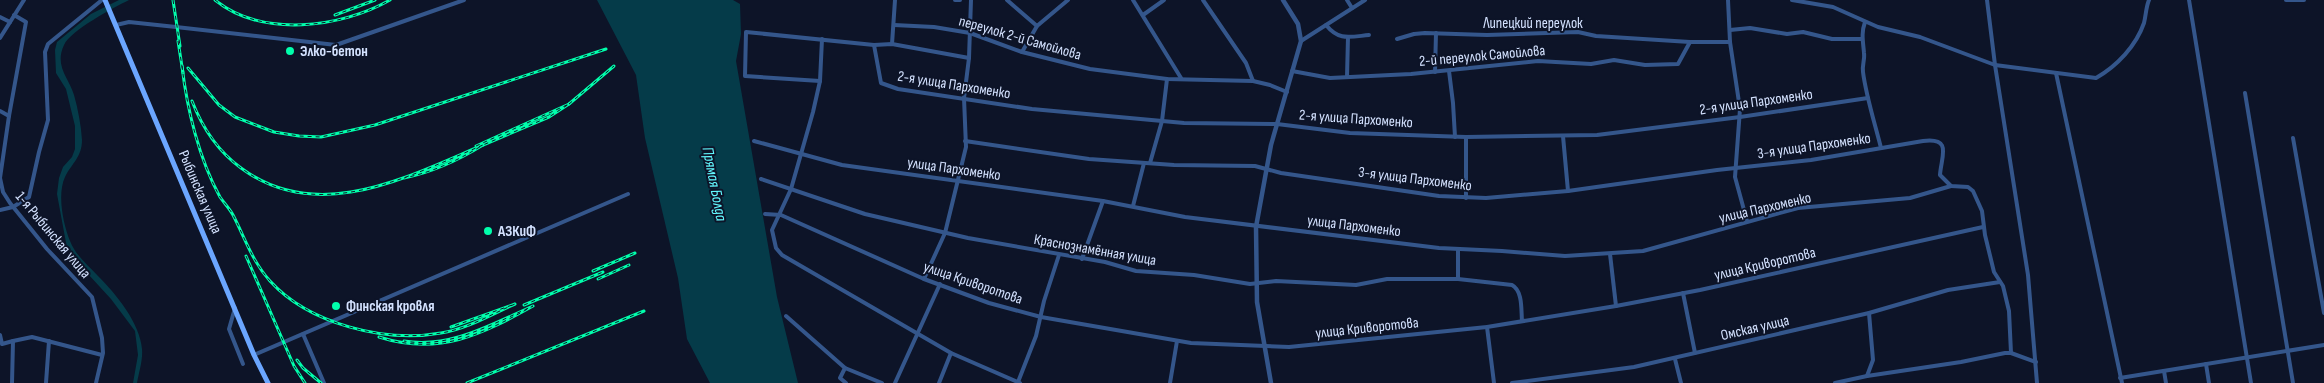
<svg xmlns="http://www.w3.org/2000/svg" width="2324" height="383" font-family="'Sofia Sans Condensed',sans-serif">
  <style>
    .water { fill: #053b49 }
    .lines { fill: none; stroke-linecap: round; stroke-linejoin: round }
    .minor { stroke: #34568b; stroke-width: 4 }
    .tertiary { stroke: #34568b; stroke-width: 4.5 }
    .secondary { stroke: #6ba6ff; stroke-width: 5 }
    .rail-casing { stroke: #00ffac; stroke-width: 3 }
    .rail { stroke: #0d1428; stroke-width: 1; stroke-dasharray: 4; stroke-linecap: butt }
    .poi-dot { fill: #00ffac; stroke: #0d1428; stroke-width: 2 }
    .labels { text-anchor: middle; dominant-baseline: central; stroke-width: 4; stroke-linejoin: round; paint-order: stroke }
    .street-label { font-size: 15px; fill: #d4e2ff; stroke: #0d1428 }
    .poi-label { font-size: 15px; font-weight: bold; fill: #d4e2ff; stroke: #0d1428; text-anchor: start }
    .water-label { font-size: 16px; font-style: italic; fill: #62f9ff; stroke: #0d1428 }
  </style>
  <rect width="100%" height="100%" fill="#0d1428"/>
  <g class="water">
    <path d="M 119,0 L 129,0 C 113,8 71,30 64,45 C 54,66 69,78 74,95 C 78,109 81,125 82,140 C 82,157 72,163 65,177 C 57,194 63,224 70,241 C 76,256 87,264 98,276 C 116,294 140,323 142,349 C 143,360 139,372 137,383 L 133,383 L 138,355 L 135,331 L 111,299 L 77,262 L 67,248 L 57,194 L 59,178 L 63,167 L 72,157 L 75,149 L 75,126 L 66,89 L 56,73 L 55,50 L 57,42 L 91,14 Z"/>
    <polygon points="597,0 733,0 740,4 741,34 736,61 777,297 798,383 710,383 687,339 678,278 645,138 636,75"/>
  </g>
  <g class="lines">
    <g class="minor">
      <polyline points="955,0 960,0"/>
      <polyline points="1007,0 1037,26"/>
      <polyline points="1133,0 1181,78"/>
      <polyline points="1203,0 1246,63 1253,81"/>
      <polyline points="1347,0 1352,8"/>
      <polyline points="1728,0 1730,42 1740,109 1735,177 1747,221"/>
      <path d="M 1792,0 L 1833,7 L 1878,27 L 1920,37 L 1995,65 L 2096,78 C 2117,66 2136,46 2144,23 C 2146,15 2146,7 2149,0"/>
      <polyline points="1987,0 1995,65 2028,275 2037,383"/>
      <polyline points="2189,0 2251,383"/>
      <polyline points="2286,0 2304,0"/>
      <polyline points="14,15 26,22 9,116 0,178 3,192 10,203 47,249 92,297 102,338 103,353 96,383"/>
      <polyline points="1143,15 1164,0"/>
      <polyline points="0,17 10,22"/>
      <path d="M 1865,22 C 1861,33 1863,41 1864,53 C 1865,59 1862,65 1863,72 C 1866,96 1875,124 1881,148"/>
      <polyline points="116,25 129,22 176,27 336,45 464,0"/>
      <polyline points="894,25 934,27 970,33 1022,52 1090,69 1167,79 1253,81 1270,85 1287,92"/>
      <path d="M 1326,25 C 1339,41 1349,37 1369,35"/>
      <polyline points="1730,30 1750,28 1787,34 1803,32 1832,39 1862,39"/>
      <polyline points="0,38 24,0"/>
      <polyline points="822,39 820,81 813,112 791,189 772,230 776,248 782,255 951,353 1020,383"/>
      <polyline points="1397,39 1414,34 1425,33 1487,35 1578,32 1596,36 1690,42 1730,42"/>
      <polyline points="1301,41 1365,0"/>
      <polyline points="892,44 895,0"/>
      <polyline points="874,45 881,83 898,89 1032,109 1184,123 1277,124 1350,133 1466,137 1597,135 1740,117 1868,98"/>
      <polyline points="1022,52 1037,26 1068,0"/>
      <polyline points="1292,71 1330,78 1411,74 1538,61 1591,64 1614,60 1645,65 1678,64 1690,42"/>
      <polyline points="1449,71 1453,103 1455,137"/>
      <polyline points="1435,72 1436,33"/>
      <polyline points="2056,73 2122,383"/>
      <polyline points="1347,77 1348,37"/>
      <polyline points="820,81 745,76 746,32 874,45 892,44 969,58"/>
      <polyline points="2245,93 2293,383"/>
      <polyline points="0,111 9,116"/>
      <polyline points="1563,136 1568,191"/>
      <polyline points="2293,138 2324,313"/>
      <polyline points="754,141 842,165 1103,201 1185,217 1439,248 1502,251 1565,256 1643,251 1798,208 1910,198 1951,186"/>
      <path d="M 965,141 L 1089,159 L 1174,165 L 1255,166 L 1281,173 L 1439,196 L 1486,198 L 1568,191 L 1717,170 L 1811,160 L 1923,141 C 1953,137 1941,157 1940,175 L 1951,186 L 1968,187 L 1973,191 L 1982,211 L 1985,235 L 1994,272 L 2003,286 L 2009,311 L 2011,353"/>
      <polyline points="1150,163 1162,121 1167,79"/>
      <path d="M 761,179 L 865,214 L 968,238 L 1105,262 L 1136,271 L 1194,275 L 1250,284 L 1276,281 L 1356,285 L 1387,279 L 1458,279 L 1512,285 C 1523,291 1521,310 1522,321"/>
      <polyline points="1466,198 1466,137"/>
      <polyline points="1133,206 1144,163"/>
      <polyline points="0,210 13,207 29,197 39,152 48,120 45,52 48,44 102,0"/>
      <polyline points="765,214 781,215 924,279 989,303 1041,317 1191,343 1289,347 1487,327 1616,306 1700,290 1983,227"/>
      <polyline points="1610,254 1616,306"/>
      <polyline points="1082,259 1103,201"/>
      <polyline points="924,279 945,233 966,147 964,98 969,58 971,0"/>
      <polyline points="1458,279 1458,250"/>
      <polyline points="1683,293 1695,353"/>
      <polyline points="235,308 229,329 243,364"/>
      <polyline points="786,316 845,368 882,383"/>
      <polyline points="1487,327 1494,383"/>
      <polyline points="303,334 324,383"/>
      <polyline points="0,335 2,344 13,341 12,383"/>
      <polyline points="13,341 32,337 102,355"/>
      <polyline points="254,355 628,194"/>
      <polyline points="1675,359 1681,383"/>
      <polyline points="2206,364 2209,383"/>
      <polyline points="845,368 840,378 846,383"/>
      <polyline points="2164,371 2166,383"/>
      <polyline points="1867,376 1873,360 1869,313"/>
      <polyline points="2120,378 2324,345"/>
      <polyline points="1018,382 1036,336 1044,301 1059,255"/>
      <polyline points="46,383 49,341"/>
      <polyline points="895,383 940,284"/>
      <polyline points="939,383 951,353"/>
      <polyline points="1170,383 1177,341"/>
      <polyline points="1512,383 1634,367 1869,313 1948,290 2000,282"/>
      <polyline points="1835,383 1867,376 1961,362 2005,353 2011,353 2036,362"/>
    </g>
    <polyline class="tertiary" points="1271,383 1257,302 1256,227 1271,145 1301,41 1298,24 1283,0"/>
    <polyline class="secondary" points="105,0 254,355 268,383"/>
    <g class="rail-casing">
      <g id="rail">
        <polyline points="173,0 180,46"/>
        <path d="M 215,0 C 262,38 341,28 390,0"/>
        <polyline points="335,15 375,0"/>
        <polyline points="178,41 183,73"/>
        <path d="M 182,66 C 187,109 199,159 220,197 C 224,203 230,209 233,215 C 245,238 252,261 270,281 C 309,324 385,343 441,333 C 467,329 492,314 515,304 L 451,327"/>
        <polyline points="188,68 219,105 235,117 274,132 299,136 321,137 375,125 606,49"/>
        <path d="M 192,101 C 202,127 219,152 241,168 C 318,225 407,177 483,145 C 457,161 433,172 404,178"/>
        <polyline points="569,104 614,66"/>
        <polyline points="476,146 569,104 549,117 483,145"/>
        <polyline points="246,256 294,366 305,383"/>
        <polyline points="593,271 635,253"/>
        <polyline points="598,279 629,265"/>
        <polyline points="524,305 603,272"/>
        <path d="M 379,337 C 439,356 481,335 533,306 C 492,324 450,349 404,341"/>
        <polyline points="297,360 303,368 321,383"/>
        <polyline points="467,383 644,311"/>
      </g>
    </g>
    <use href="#rail" class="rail"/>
  </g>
  <g class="poi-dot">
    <circle cx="290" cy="51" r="5"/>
    <circle cx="488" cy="231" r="5"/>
    <circle cx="336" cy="306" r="5"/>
  </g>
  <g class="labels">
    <g class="street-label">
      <text x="1533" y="23">Липецкий переулок</text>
      <text transform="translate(1020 38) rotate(16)">переулок 2-й Самойлова</text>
      <text transform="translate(1482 56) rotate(-5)">2-й переулок Самойлова</text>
      <text transform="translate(954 85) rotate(9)">2-я улица Пархоменко</text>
      <text transform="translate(1756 102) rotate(-8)">2-я улица Пархоменко</text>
      <text transform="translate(1356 119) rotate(4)">2-я улица Пархоменко</text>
      <text transform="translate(1814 146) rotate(-8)">3-я улица Пархоменко</text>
      <text transform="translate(954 169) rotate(8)">улица Пархоменко</text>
      <text transform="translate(1415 179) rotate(7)">3-я улица Пархоменко</text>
      <text transform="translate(200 192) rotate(67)">Рыбинская улица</text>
      <text transform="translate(1765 208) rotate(-13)">улица Пархоменко</text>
      <text transform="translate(1354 226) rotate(7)">улица Пархоменко</text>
      <text transform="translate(53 235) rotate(50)">1-я Рыбинская улица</text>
      <text transform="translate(1095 250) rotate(10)">Краснознамённая улица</text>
      <text transform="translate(1765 264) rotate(-13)">улица Криворотова</text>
      <text transform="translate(973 283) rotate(19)">улица Криворотова</text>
      <text transform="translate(1367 328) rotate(-6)">улица Криворотова</text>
      <text transform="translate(1755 328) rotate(-13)">Омская улица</text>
    </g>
    <g class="poi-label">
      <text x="300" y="51">Элко-бетон</text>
      <text x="498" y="231">АЗКиФ</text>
      <text x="346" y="306">Финская кровля</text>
    </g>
    <g class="water-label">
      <text transform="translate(714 184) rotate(79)">Прямая Болда</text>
    </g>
  </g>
</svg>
